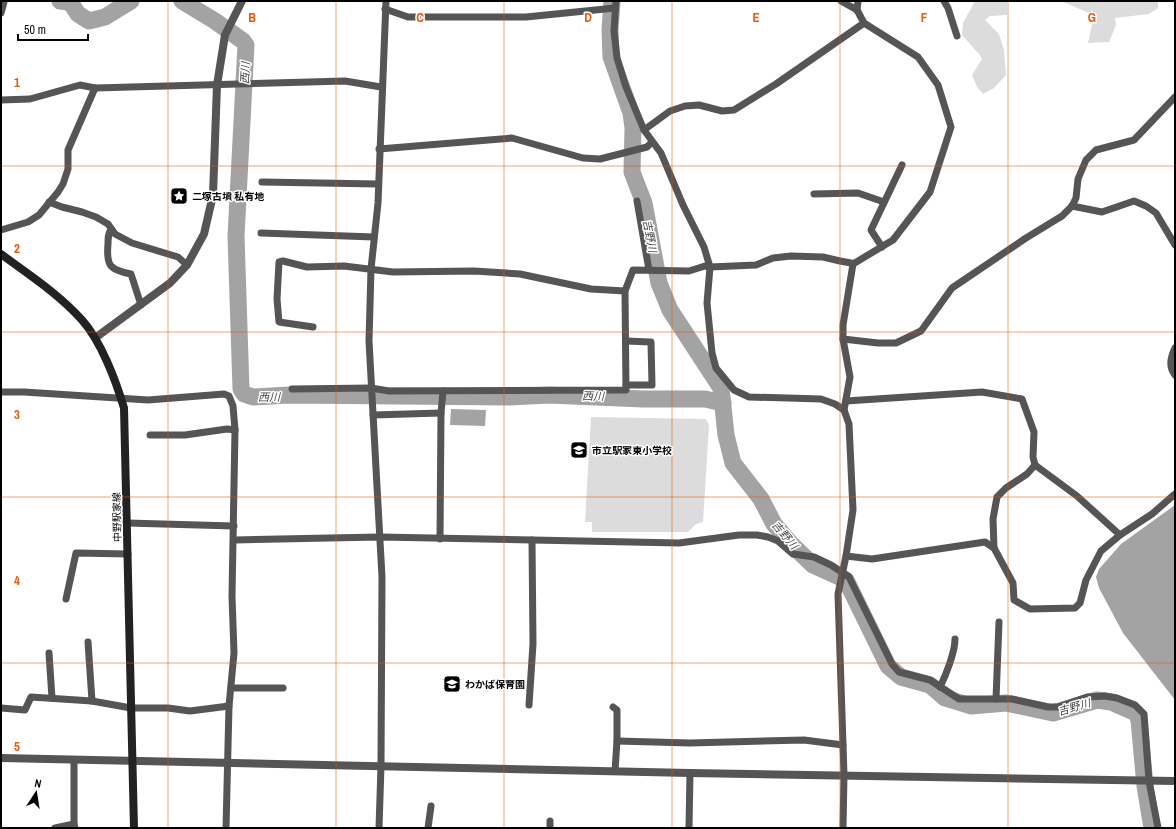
<svg xmlns="http://www.w3.org/2000/svg" width="1176" height="829" font-family="'Archivo Narrow','Noto Sans JP',sans-serif">
  <style>
    .green { fill: #dcdcdc }
    .water { fill: #a3a3a3 }
    .lines { fill: none; stroke-linecap: round; stroke-linejoin: round }
    .river { stroke: #a3a3a3; stroke-width: 17 }
    .minor { stroke: #555; stroke-width: 7 }
    .tertiary { stroke: #555; stroke-width: 8 }
    .secondary { stroke: #222; stroke-width: 8 }
    .grid { fill: none; stroke: #e8590c; stroke-width: 1; stroke-opacity: 0.55 }
    .labels { text-anchor: middle; dominant-baseline: central; stroke-width: 3; stroke-linejoin: round; paint-order: stroke }
    .poi-label { font-size: 10px; font-weight: bold; fill: #000; stroke: #fff; text-anchor: start }
    .street-label { font-size: 10px; fill: #000; stroke: #fff }
    .water-label { font-size: 11px; font-style: italic; fill: #444; stroke: #fff }
    .grid-label { font-size: 13px; text-anchor: middle; font-weight: bold; fill: #e8590c; stroke: #fff; stroke-width: 3; stroke-linejoin: round; paint-order: stroke }
  </style>
  <rect width="100%" height="100%" fill="#fff"/>
  <g class="green">
    <polygon points="975,1 1007,1 1007,15 990,16 985,20 999,34 1004,50 1006,75 994,88 983,94 977,87 972,75 982,59 979,54 962,35 963,23"/>
    <polygon points="1065,1 1158,1 1158,8 1149,14 1115,18 1116,25 1109,42 1088,43 1094,15 1063,2"/>
    <polygon points="591,417 706,419 709,425 703,522 696,524 688,532 592,532 592,522 585,522"/>
  </g>
  <g class="water">
    <polygon points="451,409 486,410 485,426 450,425"/>
    <polygon points="1175,505 1175,700 1123,633 1099,588 1096,577 1099,569 1121,544"/>
  </g>
  <g class="lines">
    <g class="river">
      <polyline points="60,1 70,2 78,14 89,21 105,17 131,1"/>
      <polyline points="182,1 215,21 243,41 246,45 236,236 241,389 244,394 253,397 289,395 509,397 549,395 643,399 705,399 723,403"/>
      <polyline points="612,1 610,30 611,57 631,113 633,128 632,172 644,203 659,283 670,310 721,388 726,435 733,463 761,499 774,524 791,544 813,565 846,580 888,666 901,677 930,685 945,698 971,706 1006,703 1053,713 1097,700 1111,702 1136,713 1139,720 1145,786 1152,828"/>
    </g>
    <g class="minor">
      <polyline points="1,1 4,2 1,13"/>
      <polyline points="616,1 614,31 617,58 626,87 644,130 661,153 683,205 704,247 710,267 707,303 712,353 716,368 734,390 749,397 821,399 835,404 844,410 849,424 853,510 846,556 838,594 844,775 843,828"/>
      <polyline points="841,1 857,10 864,23 918,57 938,85 951,127 930,192 893,240 853,264 843,325 843,339 850,377 844,410"/>
      <polyline points="944,1 948,8 957,36"/>
      <polyline points="385,9 408,17 526,17 615,8"/>
      <polyline points="857,10 858,1"/>
      <polyline points="1,100 30,99 80,85 95,88 345,81 381,87"/>
      <polyline points="644,130 670,111 685,106 699,105 722,111 734,110 776,84 864,23"/>
      <polyline points="379,149 512,138 583,158 600,159 647,147 652,142"/>
      <polyline points="262,182 378,184"/>
      <polyline points="814,194 858,193 884,202"/>
      <polyline points="637,201 649,270"/>
      <polyline points="49,202 62,207 82,212 96,217 108,224 115,234 132,243 178,257 187,265"/>
      <polyline points="1072,206 1102,212 1134,201 1146,206 1156,213 1175,245"/>
      <path d="M 111,229 C 108,234 108,238 108,244 C 106,266 110,270 131,274 L 141,305"/>
      <polyline points="1,230 28,222 39,215 58,192 63,184 68,169 68,150 95,88"/>
      <polyline points="261,233 374,237"/>
      <polyline points="882,247 871,230 902,165"/>
      <polyline points="313,327 279,322 277,299 279,262 283,261 307,267 344,266 393,272 474,271 520,274 591,289 625,291 633,270 689,271 705,266 710,267 756,265 773,258 791,256 823,257 840,261 851,263 853,264"/>
      <polyline points="843,339 878,343 896,343 921,331 952,288 1026,238 1062,216 1072,206 1076,198 1078,179 1086,160 1096,150 1134,140 1175,97"/>
      <polyline points="626,341 651,342 652,385 626,385"/>
      <path d="M 1175,348 C 1171,357 1168,366 1175,375"/>
      <polyline points="292,389 371,388 389,391 626,390 625,291"/>
      <polyline points="1,392 24,392 148,400 224,394 229,396 233,406 235,430 232,596 234,653 229,706 226,828"/>
      <polyline points="846,401 982,392 1022,399 1034,432 1033,457 1035,465 1077,496 1120,535"/>
      <polyline points="373,415 441,413"/>
      <polyline points="150,435 185,435 227,429 235,430"/>
      <polyline points="1035,465 1027,474 1006,488 997,497 993,519 994,548 1013,583 1014,600 1030,609 1075,608 1080,603 1086,580 1101,551 1120,535 1152,514 1175,494"/>
      <polyline points="127,523 234,526"/>
      <polyline points="440,539 441,413 443,391"/>
      <polyline points="234,540 380,537 679,543 739,535 757,535 768,537 778,541 793,554 814,557 831,565 849,577 892,664 899,672 930,680 959,699 1012,699 1048,707 1058,707 1087,697 1105,696 1117,698 1135,705 1144,714 1149,781 1158,828"/>
      <polyline points="846,556 872,559 985,542 994,548"/>
      <polyline points="66,599 76,553 128,554"/>
      <polyline points="88,642 92,701"/>
      <polyline points="49,653 52,698"/>
      <path d="M 940,687 C 946,675 955,652 955,639"/>
      <polyline points="231,688 283,688"/>
      <polyline points="996,699 999,622"/>
      <polyline points="529,705 533,644 532,540"/>
      <polyline points="613,707 617,710 617,741 615,771"/>
      <polyline points="1,708 25,710 31,697 92,701 131,708 168,708 190,711 229,706"/>
      <polyline points="617,741 690,743 804,740 843,745"/>
      <polyline points="74,760 74,824"/>
      <polyline points="550,821 550,828"/>
      <polyline points="55,828 74,824 75,828"/>
      <polyline points="379,828 381,766 382,577 369,341 371,269 378,203 386,1"/>
      <polyline points="428,828 431,806"/>
      <polyline points="689,828 690,773"/>
    </g>
    <g class="tertiary">
      <polyline points="95,338 170,283 187,265 204,234 213,195 217,85 225,35 242,1"/>
      <polyline points="1,758 690,773 1175,781"/>
    </g>
    <path class="secondary" d="M 1,254 C 29,275 59,294 82,320 C 101,341 116,381 124,408 L 134,828"/>
  </g>
  <path class="grid" d="M 168,1 L 168,828M 336,1 L 336,828M 504,1 L 504,828M 672,1 L 672,828M 840,1 L 840,828M 1008,1 L 1008,828M 1,166 L 1175,166M 1,332 L 1175,332M 1,497 L 1175,497M 1,663 L 1175,663"/>
  <defs>
    <g id="sight-square" transform="scale(0.9)"><rect x="-9" y="-9" width="18" height="18" rx="4" fill="#000" stroke="#fff"/><path d="M0-6L1.8-2.2L6-1.7L2.9 1.2L3.7 5.4L0 3.3L-3.7 5.4L-2.9 1.2L-6-1.7L-1.8-2.2Z" fill="#fff"/></g>
    <g id="school-square" transform="scale(0.9)"><rect x="-9" y="-9" width="18" height="18" rx="4" fill="#000" stroke="#fff"/><path d="M0-5L7-2L0 1L-7-2ZM-4 1L0 2.5L4 1V4Q0 6-4 4Z" fill="#fff"/></g>
  </defs>
  <g fill-rule="evenodd">
    <use href="#sight-square" x="179" y="196"/>
    <use href="#school-square" x="579" y="450"/>
    <use href="#school-square" x="452" y="684"/>
  </g>
  <g class="labels">
    <g class="poi-label">
      <text x="192" y="196">二塚古墳 私有地</text>
      <text x="592" y="450">市立駅家東小学校</text>
      <text x="465" y="684">わかば保育園</text>
    </g>
    <g class="street-label">
      <text transform="translate(117 517) rotate(-91)">中野駅家線</text>
    </g>
    <g class="water-label">
      <text transform="translate(245 73) rotate(-87)">西川</text>
      <text transform="translate(650 236) rotate(79)">吉野川</text>
      <text transform="translate(593 396) rotate(1)">西川</text>
      <text x="269" y="397">西川</text>
      <text transform="translate(785 535) rotate(50)">吉野川</text>
      <text transform="translate(1074 707) rotate(-16)">吉野川</text>
    </g>
  </g>
  <g class="grid-label">
    <text x="252" y="22">B</text>
    <text x="420" y="22">C</text>
    <text x="588" y="22">D</text>
    <text x="756" y="22">E</text>
    <text x="924" y="22">F</text>
    <text x="1092" y="22">G</text>
    <text x="17" y="87">1</text>
    <text x="17" y="253">2</text>
    <text x="17" y="419">3</text>
    <text x="17" y="585">4</text>
    <text x="17" y="751">5</text>
  </g>
  <rect width="1176" height="829" fill="none" stroke="#000000" stroke-width="4"/>
  <g transform="translate(36 793) rotate(12)" stroke="#ffffff" stroke-width="3" paint-order="stroke">
  <path d="M0-3L7 15L0 10L-7 15Z" fill="#000000"/>
  <text y="-6" font-size="11" font-weight="bold" text-anchor="middle" fill="#000000">N</text>
  </g>
  <path d="M18 34v6h70v-6" fill="none" stroke="#000000" stroke-width="2"/>
  <text x="24" y="34" font-size="12" fill="#000000" stroke="#ffffff" stroke-width="3" paint-order="stroke">50 m</text>
</svg>
